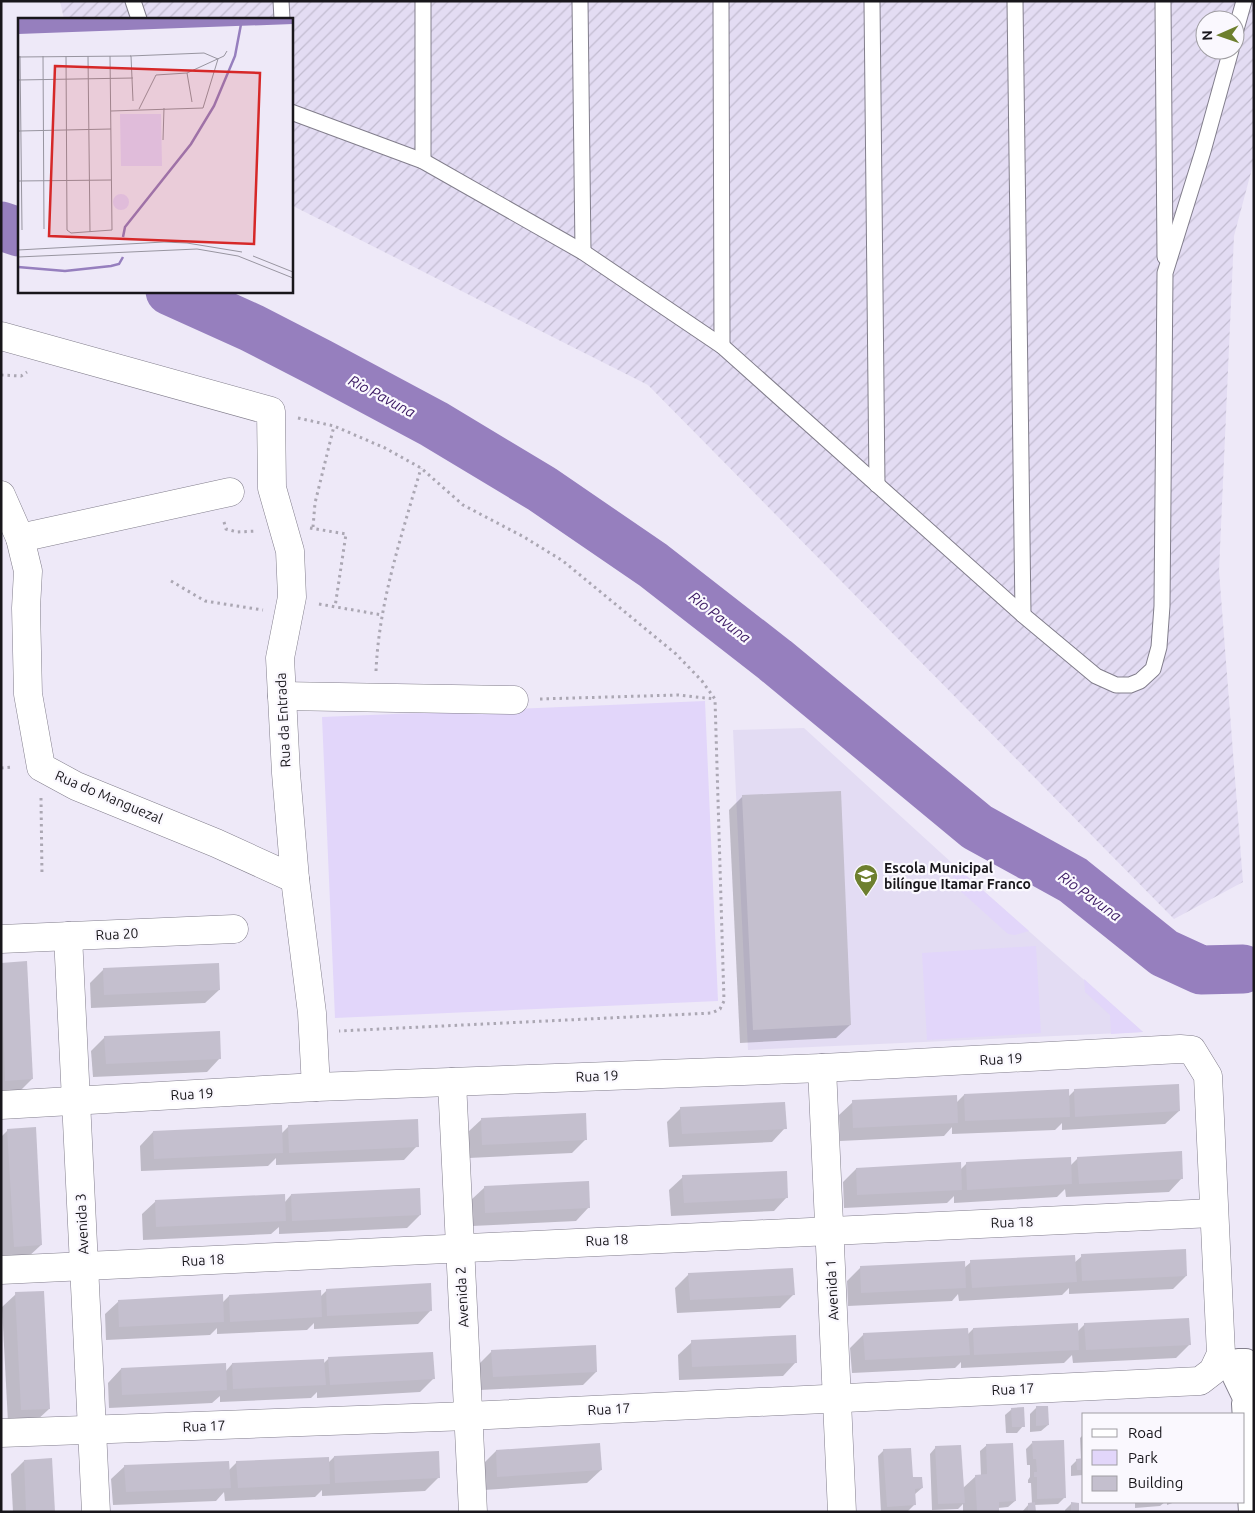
<svg xmlns="http://www.w3.org/2000/svg" width="1255" height="1513" font-family="Ubuntu,sans-serif">
  <style>
    .built { fill: #e3dcf3 }
    .industrial { fill: url(#industrial-furrows); fill-rule: evenodd }
    .green { fill: #e2d6fa }
    .shadow { fill: #0003 }
    .lines { fill: none; stroke-linecap: round; stroke-linejoin: round }
    .river { stroke: #967fbe; stroke-width: 49 }
    .building { fill: #c4bfce }
    .service-casing { stroke: #827e8c; stroke-width: 17 }
    .pedestrian-casing { stroke: #827e8c; stroke-width: 26 }
    .minor-casing { stroke: #827e8c; stroke-width: 29 }
    .path { stroke: #aba7b3; stroke-width: 3; stroke-dasharray: 2.5 4; stroke-linecap: butt }
    .service { stroke: #fff; stroke-width: 15 }
    .pedestrian { stroke: #fff; stroke-width: 24 }
    .minor { stroke: #fff; stroke-width: 28 }
    .labels { text-anchor: middle; dominant-baseline: central; stroke-width: 4.5; stroke-linejoin: round; paint-order: stroke }
    .street-label { font-size: 14px; fill: #18161b; stroke: #faf8fe }
    .poi-label { font-size: 14px; font-weight: bold; fill: #18161b; stroke: #faf8fe; text-anchor: start }
    .water-label { font-size: 15px; font-style: italic; fill: #3a1863; stroke: #faf8fe }
    .inset-river { fill: none; stroke: #967fbe; stroke-width: 2.5 }
    .inset-road { fill: none; stroke: #9895a0; stroke-width: 1 }
    .view { fill: #d62828; fill-opacity: 0.15; stroke: #d62828; stroke-width: 2.5 }
    .inset-edge { fill: none; stroke: #18161b; stroke-width: 2.5 }
  </style>
  <defs>
    <pattern id="industrial-furrows" width="10" height="10" patternUnits="userSpaceOnUse" patternTransform="scale(1.25)"><rect width="10" height="10" fill="#e3dcf3"/><path d="M-1 1l2-2M0 10L10 0M9 11l2-2" fill="none" stroke="#c2bcd0"/></pattern>
  </defs>
  <rect width="100%" height="100%" fill="#eee9f8"/>
  <polygon class="built" points="804,728 952,863 1143,1032 748,1050 733,730"/>
  <path class="industrial" d="M 60,1 L 1254,1 L 1254,161 L 1234,236 L 1219,571 L 1243,882 L 1174,919 L 648,385 L 291,205 L 291,19 L 64,19 ZM 1205,20 L 1235,20 L 1235,50 L 1205,50 Z"/>
  <g class="green">
    <polygon points="705,701 718,1001 335,1018 322,717"/>
    <polygon points="952,863 1029,931 1015,935 1008,934 957,888 953,880"/>
    <polygon points="1036,946 1041,1033 927,1040 922,953"/>
    <polygon points="1084,979 1143,1032 1111,1034 1110,1015 1085,992"/>
  </g>
  <g class="shadow">
    <polygon points="743,796 850,1025 836,1038 740,1043 729,810"/>
    <polygon points="1,964 32,1079 18,1093 1,1094"/>
    <polygon points="104,969 219,990 205,1003 91,1008 90,983"/>
    <polygon points="105,1037 220,1058 207,1072 93,1077 91,1051"/>
    <polygon points="1074,1091 1179,1111 1165,1124 1062,1130 1062,1123 1055,1130 952,1134 952,1127 944,1136 840,1141 839,1115 853,1102 956,1103 964,1095 1068,1097"/>
    <polygon points="681,1108 785,1128 772,1142 669,1147 667,1122"/>
    <polygon points="482,1119 586,1139 572,1153 469,1158 468,1132"/>
    <polygon points="289,1126 417,1146 404,1160 276,1165 276,1158 268,1166 141,1171 140,1146 153,1132 281,1134"/>
    <polygon points="8,1130 41,1245 27,1258 1,1260 1,1137"/>
    <polygon points="1078,1158 1182,1178 1169,1192 1066,1197 1065,1189 1057,1197 954,1203 954,1196 947,1203 844,1208 843,1182 856,1169 960,1170 967,1163 1070,1166"/>
    <polygon points="683,1177 787,1197 774,1211 671,1216 669,1190"/>
    <polygon points="485,1187 589,1207 576,1221 472,1226 471,1200"/>
    <polygon points="291,1195 420,1215 407,1228 279,1234 279,1227 271,1234 143,1240 142,1214 156,1201 284,1203"/>
    <polygon points="1082,1256 1186,1276 1173,1289 1069,1294 1069,1288 1062,1295 959,1301 958,1294 952,1301 848,1306 847,1281 861,1267 964,1268 971,1262 1074,1263"/>
    <polygon points="689,1274 793,1295 780,1308 677,1313 675,1288"/>
    <polygon points="327,1290 431,1310 418,1324 314,1329 314,1323 307,1330 217,1334 217,1328 210,1335 106,1340 105,1314 119,1301 222,1303 229,1296 320,1297"/>
    <polygon points="16,1294 49,1409 35,1422 8,1423 2,1307"/>
    <polygon points="1085,1324 1189,1345 1176,1358 1073,1363 1072,1355 1064,1363 961,1368 961,1362 955,1368 852,1373 850,1348 864,1334 967,1335 973,1329 1077,1332"/>
    <polygon points="692,1342 796,1362 783,1376 679,1380 678,1355"/>
    <polygon points="492,1351 596,1372 583,1385 480,1390 478,1365"/>
    <polygon points="329,1358 433,1379 420,1392 317,1398 317,1392 311,1398 220,1402 220,1396 212,1403 109,1408 108,1383 121,1369 225,1372 232,1364 323,1364"/>
    <polygon points="1037,1407 1048,1425 1041,1431 1030,1432 1030,1414"/>
    <polygon points="1012,1409 1023,1426 1017,1433 1006,1433 1005,1415"/>
    <polygon points="1084,1434 1084,1497 1083,1475 1071,1476 1071,1466 1077,1460 1081,1460 1080,1438"/>
    <polygon points="1032,1443 1064,1498 1058,1504 1034,1505 1034,1512 1022,1512 1029,1504 1032,1504 1031,1483 1028,1483 1028,1480 1030,1477 1030,1465 1027,1465 1026,1449"/>
    <polygon points="987,1445 1015,1501 1008,1507 998,1508 998,1512 963,1512 963,1504 958,1509 932,1510 930,1454 936,1447 963,1488 976,1476 981,1476 980,1451"/>
    <polygon points="884,1450 922,1488 915,1494 914,1505 908,1511 881,1512 878,1456"/>
    <polygon points="496,1451 601,1470 587,1483 484,1490 483,1464"/>
    <polygon points="334,1457 439,1477 425,1491 322,1496 322,1490 315,1497 225,1501 224,1492 216,1501 113,1505 111,1479 125,1466 228,1471 237,1462 328,1463"/>
    <polygon points="24,1461 54,1512 13,1512 11,1474"/>
    <polygon points="1135,1502 1165,1502 1160,1506 1135,1508"/>
    <polygon points="1167,1502 1175,1502 1167,1505"/>
    <polygon points="1071,1504 1078,1511 1065,1512 1065,1510"/>
  </g>
  <g class="lines">
    <g class="river">
      <polyline points="1,226 19,232"/>
      <polyline points="170,291 252,328 320,363 434,424 542,489 653,565 775,660 977,827 1073,880 1164,953 1201,970 1243,969"/>
    </g>
  </g>
  <g class="building">
    <polygon points="841,791 851,1025 753,1030 742,795"/>
    <polygon points="27,961 33,1079 5,1081 1,963"/>
    <polygon points="219,963 220,990 104,995 103,968"/>
    <polygon points="220,1031 221,1059 106,1064 104,1036"/>
    <polygon points="1179,1084 1180,1111 1075,1117 1074,1089"/>
    <polygon points="1069,1089 1070,1117 965,1121 964,1094"/>
    <polygon points="957,1095 958,1123 853,1128 852,1100"/>
    <polygon points="785,1102 787,1129 682,1134 680,1107"/>
    <polygon points="586,1113 587,1140 482,1145 481,1118"/>
    <polygon points="418,1119 419,1147 289,1153 288,1125"/>
    <polygon points="282,1125 283,1153 154,1159 153,1131"/>
    <polygon points="36,1127 42,1245 14,1247 7,1129"/>
    <polygon points="1182,1151 1183,1179 1079,1184 1077,1157"/>
    <polygon points="1071,1157 1072,1184 967,1190 966,1162"/>
    <polygon points="961,1162 962,1190 857,1195 856,1168"/>
    <polygon points="787,1171 788,1198 684,1203 682,1175"/>
    <polygon points="589,1181 590,1208 485,1213 484,1186"/>
    <polygon points="420,1188 421,1215 292,1221 291,1194"/>
    <polygon points="285,1194 286,1221 156,1227 155,1200"/>
    <polygon points="1186,1249 1187,1276 1082,1281 1081,1254"/>
    <polygon points="1075,1255 1077,1282 972,1288 970,1260"/>
    <polygon points="965,1261 966,1288 861,1293 860,1266"/>
    <polygon points="793,1268 795,1295 690,1300 688,1273"/>
    <polygon points="431,1283 432,1311 327,1316 326,1289"/>
    <polygon points="321,1290 322,1317 230,1322 229,1295"/>
    <polygon points="44,1291 50,1409 21,1410 15,1292"/>
    <polygon points="223,1294 224,1322 119,1327 118,1300"/>
    <polygon points="1189,1318 1191,1345 1086,1350 1084,1323"/>
    <polygon points="1078,1323 1079,1350 974,1355 973,1328"/>
    <polygon points="968,1328 970,1355 865,1360 863,1333"/>
    <polygon points="796,1335 797,1363 692,1367 691,1340"/>
    <polygon points="596,1345 597,1372 493,1377 491,1350"/>
    <polygon points="433,1352 435,1379 330,1385 328,1357"/>
    <polygon points="324,1359 326,1385 233,1389 232,1363"/>
    <polygon points="226,1363 227,1390 122,1395 121,1368"/>
    <polygon points="1036,1406 1048,1406 1049,1425 1036,1426"/>
    <polygon points="1024,1407 1025,1427 1012,1427 1011,1408"/>
    <polygon points="1064,1440 1066,1498 1037,1499 1037,1477 1034,1477 1034,1472 1037,1472 1036,1459 1033,1459 1032,1441"/>
    <polygon points="600,1443 602,1470 497,1477 496,1450"/>
    <polygon points="1013,1443 1016,1501 999,1502 999,1512 977,1512 975,1475 987,1474 986,1444"/>
    <polygon points="961,1445 965,1503 938,1504 935,1446"/>
    <polygon points="911,1448 913,1477 922,1477 923,1488 915,1489 916,1505 887,1507 883,1449"/>
    <polygon points="439,1451 440,1478 335,1483 334,1456"/>
    <polygon points="329,1457 330,1484 238,1488 236,1461"/>
    <polygon points="52,1458 55,1512 26,1512 24,1460"/>
    <polygon points="1084,1458 1084,1470 1077,1470 1076,1459"/>
    <polygon points="229,1461 231,1488 126,1492 124,1465"/>
    <polygon points="1035,1502 1036,1512 1028,1512 1028,1503"/>
    <polygon points="1071,1502 1079,1503 1079,1511 1071,1511"/>
  </g>
  <g class="lines">
    <g class="service-casing">
      <g id="service">
        <polyline points="133,1 139,19"/>
        <polyline points="281,1 282,19"/>
        <polyline points="580,1 583,252"/>
        <polyline points="721,1 722,346"/>
        <polyline points="872,1 877,485"/>
        <polyline points="1015,1 1023,615"/>
        <polyline points="1163,1 1165,257"/>
        <polyline points="1235,33 1244,1"/>
        <polyline points="291,112 423,161 583,252 722,346 1023,615 1096,676 1116,685 1130,685 1140,681 1153,669 1159,647 1162,606 1165,273 1203,151 1231,50"/>
        <polyline points="423,161 423,1"/>
      </g>
    </g>
    <g class="pedestrian-casing">
      <polyline id="pedestrian" points="1244,1396 1233,1373 1238,1361 1246,1361 1253,1370 1244,1404 1251,1512"/>
    </g>
    <g class="minor-casing">
      <g id="minor">
        <polyline points="1,336 271,411 272,488 290,551 292,597 280,658 286,773 295,879 312,1013 316,1087"/>
        <polyline points="1,495 20,538 28,571 26,608 28,694 41,767 76,786 216,843 295,879"/>
        <polyline points="20,538 230,492"/>
        <polyline points="282,696 514,700"/>
        <polyline points="68,936 96,1512"/>
        <polyline points="1,939 234,929"/>
        <polyline points="822,1068 842,1512"/>
        <polyline points="452,1082 473,1512"/>
        <polyline points="1,1105 316,1087 822,1068 1180,1049 1192,1050 1208,1076 1221,1354 1213,1371 1200,1381 468,1416 1,1433"/>
        <polyline points="1,1270 1213,1213"/>
      </g>
    </g>
    <g class="path">
      <polyline points="1,375 21,376 27,372"/>
      <polyline points="298,418 334,426 385,448 421,468 463,505 524,537 563,561 676,654 702,681 715,699 724,1001 720,1009 712,1013 339,1031"/>
      <polyline points="224,522 226,529 237,532 257,531"/>
      <polyline points="313,527 315,503 334,426"/>
      <polyline points="310,528 346,534 335,607"/>
      <polyline points="171,581 205,601 263,610"/>
      <polyline points="319,604 382,615"/>
      <path d="M 376,671 C 379,601 402,535 421,468"/>
      <polyline points="540,699 678,695 715,699"/>
      <polyline points="1,768 13,767"/>
      <polyline points="41,798 42,876"/>
    </g>
    <use href="#service" class="service"/>
    <use href="#pedestrian" class="pedestrian"/>
    <use href="#minor" class="minor"/>
  </g>
  <defs>
    <g id="school-pin" transform="scale(1.25)"><path d="M0 17L-7.5 6A9.5 9.5 0 1 1 7.5 6Z" fill="#6d7f2e" stroke="#faf8fe"/><path d="M0-5L7-2L0 1L-7-2ZM-4 1L0 2.5L4 1V4Q0 6-4 4Z" fill="#fff"/></g>
  </defs>
  <g fill-rule="evenodd">
    <use href="#school-pin" x="866" y="876"/>
  </g>
  <g class="labels">
    <g class="street-label">
      <text transform="translate(283 720) rotate(-93)">Rua da Entrada</text>
      <text transform="translate(109 797) rotate(23)">Rua do Manguezal</text>
      <text transform="translate(117 934) rotate(-3)">Rua 20</text>
      <text transform="translate(1001 1059) rotate(-3)">Rua 19</text>
      <text transform="translate(597 1076) rotate(-2)">Rua 19</text>
      <text transform="translate(192 1094) rotate(-3)">Rua 19</text>
      <text transform="translate(1012 1222) rotate(-2)">Rua 18</text>
      <text transform="translate(82 1224) rotate(-93)">Avenida 3</text>
      <text transform="translate(607 1240) rotate(-3)">Rua 18</text>
      <text transform="translate(203 1260) rotate(-3)">Rua 18</text>
      <text transform="translate(832 1290) rotate(-93)">Avenida 1</text>
      <text transform="translate(462 1297) rotate(-93)">Avenida 2</text>
      <text transform="translate(1013 1389) rotate(-3)">Rua 17</text>
      <text transform="translate(609 1409) rotate(-3)">Rua 17</text>
      <text transform="translate(204 1426) rotate(-2)">Rua 17</text>
    </g>
    <g class="poi-label">
      <text x="884" y="868">Escola Municipal<tspan x="884" dy="16">bilíngue Itamar Franco</tspan></text>
    </g>
    <g class="water-label">
      <text transform="translate(382 396) rotate(28)">Rio Pavuna</text>
      <text transform="translate(720 617) rotate(38)">Rio Pavuna</text>
      <text transform="translate(1090 896) rotate(36)">Rio Pavuna</text>
    </g>
  </g>
  <g transform="translate(18 18)">
    <rect width="275" height="275" fill="#eee9f8"/>
    <path d="M 102,96 L 143,96 L 144,148 L 103,148 ZM95 184a8 8 0 1 1 16 0a8 8 0 1 1-16 0Z" fill="#e2d6fa"/>
    <path d="M 0,1 L 275,1 L 275,6 L 0,16 Z" fill="#967fbe"/>
    <path class="inset-river" d="M 105,219 L 107,209 L 173,126 L 196,88 L 217,38 L 224,1M 0,249 L 47,253 L 93,248 L 101,246 L 105,239"/>
    <path class="inset-road" d="M 2,38 L 4,212M 25,38 L 26,211M 48,38 L 49,212 L 53,215 L 94,212 L 92,38M 70,38 L 72,214M 0,39 L 113,38 L 115,83M 169,55 L 174,84M 0,62 L 115,60M 121,91 L 138,57 L 169,55 L 206,38 L 209,33M 93,93 L 185,90 L 200,41 L 186,35 L 112,38M 1,113 L 93,111M 145,122 L 146,90M 0,163 L 93,162M 0,232 L 146,224 L 169,225 L 224,234M 235,238 L 275,254M 0,239 L 179,231 L 220,238 L 275,260"/>
    <path class="view" d="M 37,48 L 242,55 L 236,226 L 31,218 Z"/>
    <rect width="275" height="275" class="inset-edge"/>
  </g>
  <rect width="1255" height="1513" fill="none" stroke="#18161b" stroke-width="5"/>
  <rect x="1082" y="1413" width="162" height="90" fill="#faf8fe" stroke="#a09ea3"/>
  <rect x="1092" y="1429" width="25" height="8" fill="#ffffff" stroke="#a09ea3"/>
  <text x="1128" y="1438" font-size="15" fill="#18161b">Road</text>
  <rect x="1092" y="1450" width="25" height="15" fill="#e2d6fa" stroke="#a09ea3"/>
  <text x="1128" y="1463" font-size="15" fill="#18161b">Park</text>
  <rect x="1092" y="1476" width="25" height="15" fill="#c4bfce" stroke="#a09ea3"/>
  <text x="1128" y="1488" font-size="15" fill="#18161b">Building</text>
  <g transform="translate(1220 35) rotate(268)"><circle r="24" fill="#faf8fe" stroke="#a09ea3"/>
  <path d="M0-4L9 19L0 12L-9 19Z" fill="#6d7f2e"/>
  <text y="-8" font-size="14" font-weight="bold" text-anchor="middle" fill="#18161b">N</text>
  </g>
</svg>
